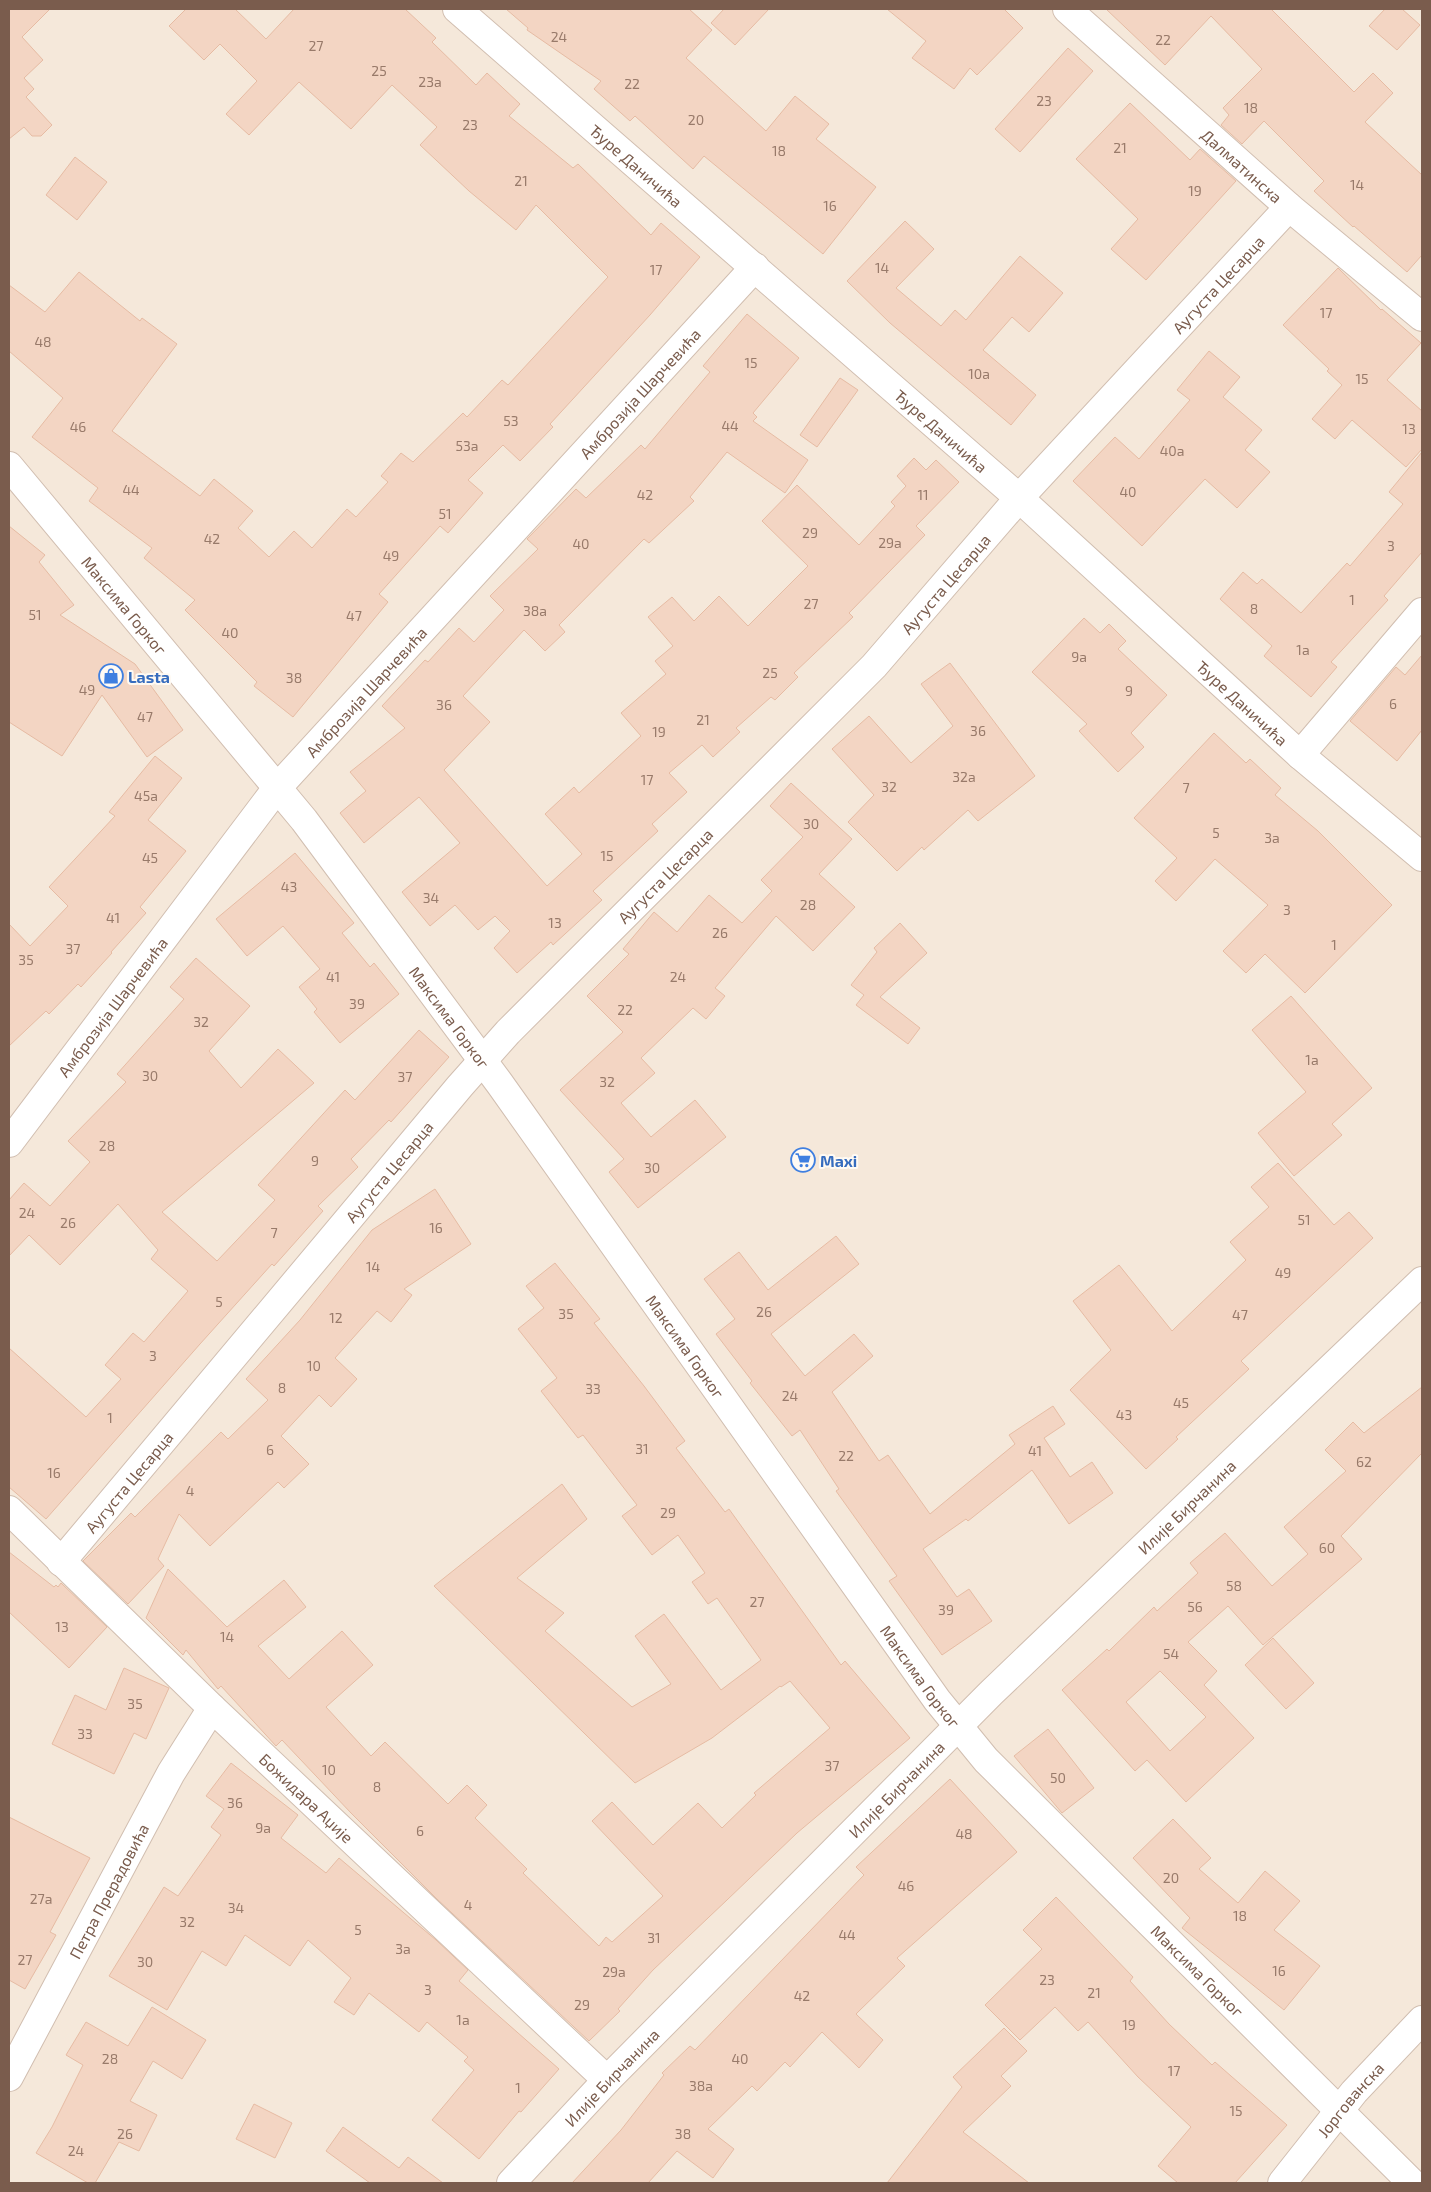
<svg xmlns="http://www.w3.org/2000/svg" width="1431" height="2192" font-family="'Exo 2',sans-serif">
  <style>
    .residential { fill: #f5e8da }
    .building { fill: #f3d5c3; stroke: #e6bba3; fill-rule: evenodd }
    .lines { fill: none; stroke-linecap: round; stroke-linejoin: round }
    .minor-casing { stroke: #d1beb0; stroke-width: 30 }
    .minor { stroke: #fff; stroke-width: 28 }
    .labels { text-anchor: middle; dominant-baseline: central; stroke-width: 4; stroke-linejoin: round; paint-order: stroke }
    .number-label { font-size: 14px; fill: #987a6a }
    .street-label { font-size: 16px; fill: #7a5c4d; stroke: #fffaf3 }
    .shop-label { font-size: 16px; font-weight: bold; fill: #366cbe; stroke: #fffaf3; text-anchor: start }
  </style>
  <rect width="100%" height="100%" fill="#fdf6ec"/>
  <rect class="residential" x="9" y="9" width="1413" height="2174"/>
  <g class="building">
    <polygon points="9,9 50,9 22,37 43,60 24,78 34,89 26,97 52,125 41,136 32,136 24,127 9,139"/>
    <polygon points="186,9 235,9 266,39 294,9 405,9 436,38 432,42 476,85 487,73 520,104 509,116 573,168 578,164 651,235 661,223 700,257 650,315 550,424 553,427 520,461 503,445 468,480 483,493 448,533 440,526 379,594 388,602 293,717 254,686 257,682 185,610 195,600 144,558 152,548 89,501 98,488 32,437 63,398 9,351 9,285 45,312 79,272 140,321 142,318 177,344 112,431 200,496 214,479 253,511 238,528 269,557 294,531 312,548 347,509 356,517 388,482 381,476 401,453 413,462 463,413 467,417 502,380 508,385 608,277 536,205 516,230 469,191 420,145 437,127 392,85 351,129 299,82 249,135 226,114 257,81 220,44 204,60 169,26"/>
    <polygon points="506,9 689,9 712,30 686,58 766,131 795,96 829,124 816,139 876,187 823,254 704,156 693,169 635,116 630,121 594,89 601,81 527,30 528,28"/>
    <polygon points="724,9 769,9 735,45 711,23"/>
    <polygon points="887,9 1004,9 1023,28 977,75 970,68 954,89 912,58 926,41"/>
    <polygon points="1106,9 1271,9 1354,92 1373,73 1393,93 1365,122 1422,175 1422,255 1407,272 1354,226 1353,227 1314,191 1324,181 1264,121 1242,144 1221,125 1229,115 1223,108 1262,69 1211,16 1165,65"/>
    <polygon points="1385,9 1402,9 1420,25 1397,50 1369,26"/>
    <polygon points="1068,48 1093,71 1020,152 995,129"/>
    <polygon points="1130,103 1190,160 1200,149 1236,181 1146,280 1111,249 1138,219 1076,159"/>
    <polygon points="75,157 107,182 77,220 46,195"/>
    <polygon points="905,221 934,249 896,288 941,326 955,310 966,320 1020,256 1063,293 1029,332 1012,317 983,350 1036,395 1011,425 890,323 847,281"/>
    <polygon points="1338,268 1381,310 1382,309 1421,343 1387,380 1422,411 1422,449 1406,467 1352,420 1335,439 1312,419 1342,385 1327,371 1329,369 1283,325"/>
    <polygon points="747,314 799,358 753,413 757,417 753,421 808,460 785,493 727,452 690,497 694,501 649,543 644,539 559,625 565,632 545,651 524,630 463,696 490,722 444,770 547,886 582,854 545,814 574,787 579,793 641,736 621,713 666,674 655,661 673,646 648,617 672,597 694,621 719,596 748,626 808,566 762,521 797,485 859,545 895,506 891,502 906,486 897,476 914,458 926,470 936,460 959,482 916,526 925,535 849,613 853,617 794,673 798,677 775,700 771,697 736,728 740,732 713,757 702,745 669,773 687,792 652,824 658,831 593,891 602,900 553,945 551,942 517,973 494,948 510,931 495,916 478,930 455,905 430,926 402,892 460,843 419,797 364,843 340,813 366,791 350,772 405,728 382,706 425,660 428,662 459,628 474,642 504,610 490,596 538,549 527,539 576,489 586,498 641,445 645,449 710,372 703,366"/>
    <polygon points="1209,351 1240,377 1223,397 1262,430 1245,450 1270,472 1237,508 1205,479 1142,546 1073,481 1115,437 1139,459 1190,400 1177,390"/>
    <polygon points="840,378 858,390 817,447 800,435"/>
    <polygon points="1422,452 1422,552 1384,596 1388,600 1331,662 1337,667 1311,697 1264,656 1272,646 1220,599 1243,572 1257,584 1262,579 1301,613 1347,563 1350,566 1403,504 1389,492"/>
    <polygon points="9,526 45,555 39,562 74,605 60,615 135,664 183,730 147,757 102,695 62,756 9,722"/>
    <polygon points="1084,618 1100,633 1109,624 1126,641 1118,649 1167,695 1131,733 1144,747 1118,772 1079,731 1087,724 1032,672"/>
    <polygon points="1422,655 1422,730 1397,761 1350,721 1396,667 1405,675"/>
    <polygon points="950,663 1035,776 978,821 968,810 924,850 922,847 897,871 848,822 874,795 832,749 869,716 911,763 953,726 921,684"/>
    <polygon points="1214,733 1246,763 1250,759 1281,788 1275,795 1318,831 1392,905 1305,993 1265,954 1246,973 1223,951 1268,905 1215,859 1176,901 1155,881 1177,858 1134,818"/>
    <polygon points="155,756 182,778 148,820 186,851 140,907 146,913 111,952 112,953 81,987 78,984 49,1014 46,1011 9,1046 9,924 30,946 68,906 49,887 115,816 109,812"/>
    <polygon points="791,783 852,839 819,874 855,907 813,951 776,916 715,988 725,996 706,1019 693,1008 641,1058 655,1073 621,1103 651,1137 695,1100 726,1137 638,1208 609,1172 624,1159 560,1090 623,1032 587,996 629,954 623,949 654,912 677,932 709,895 742,923 772,891 761,880 803,837 770,806"/>
    <polygon points="295,853 354,923 342,933 370,967 374,963 399,994 340,1043 314,1012 317,1009 299,987 320,969 283,926 247,956 216,919"/>
    <polygon points="900,923 927,953 880,997 920,1028 908,1044 856,1005 864,995 851,985 877,952 874,948"/>
    <polygon points="196,958 250,1006 209,1051 241,1088 278,1049 314,1083 162,1212 217,1261 275,1200 258,1185 345,1090 355,1100 419,1030 449,1057 391,1122 389,1120 351,1159 358,1167 318,1206 323,1211 274,1266 272,1264 200,1344 46,1519 9,1487 9,1348 86,1417 121,1379 105,1365 133,1333 144,1342 188,1291 151,1259 158,1250 118,1204 60,1265 29,1235 9,1256 9,1200 24,1183 50,1206 90,1162 68,1141 126,1082 117,1074 184,999 170,987"/>
    <polygon points="1291,996 1372,1088 1332,1124 1342,1135 1294,1176 1258,1133 1306,1092 1252,1030"/>
    <polygon points="1278,1163 1334,1225 1349,1212 1373,1238 1241,1361 1249,1369 1176,1437 1178,1439 1146,1469 1070,1390 1111,1350 1073,1301 1119,1265 1172,1331 1246,1260 1230,1242 1269,1207 1251,1187"/>
    <polygon points="435,1189 471,1244 404,1289 412,1295 391,1322 377,1311 335,1358 357,1379 331,1407 319,1395 281,1436 309,1464 284,1488 278,1482 210,1546 179,1514 158,1559 164,1566 128,1604 83,1561 131,1513 135,1517 221,1432 228,1439 268,1400 246,1379 300,1320 372,1230"/>
    <polygon points="836,1236 859,1264 771,1334 805,1376 854,1334 873,1356 832,1392 879,1461 888,1455 930,1514 1015,1444 1009,1435 1053,1406 1065,1424 1044,1438 1070,1477 1092,1462 1113,1493 1069,1524 1032,1470 968,1521 966,1519 923,1549 957,1597 969,1589 992,1621 942,1655 889,1581 897,1576 836,1491 839,1489 800,1430 792,1436 750,1383 752,1381 716,1334 735,1319 704,1279 739,1252 768,1290"/>
    <polygon points="555,1263 600,1319 594,1323 644,1386 685,1441 676,1448 725,1512 729,1509 841,1665 845,1661 910,1738 797,1833 727,1900 653,1970 618,2009 620,2011 589,2041 437,1899 351,1813 282,1740 276,1746 221,1686 218,1689 186,1650 183,1655 146,1618 168,1569 227,1627 284,1580 306,1607 258,1646 289,1679 342,1631 373,1665 326,1707 371,1756 385,1742 448,1804 467,1785 487,1805 475,1818 527,1869 523,1873 599,1946 606,1937 612,1942 663,1896 592,1821 612,1802 653,1845 698,1803 722,1828 756,1795 754,1793 830,1728 790,1681 781,1687 780,1686 712,1738 635,1783 434,1586 562,1484 587,1519 517,1578 564,1613 545,1631 632,1707 671,1684 635,1636 664,1614 721,1690 761,1660 717,1598 708,1604 692,1582 705,1573 678,1535 652,1555 622,1516 637,1505 583,1435 578,1438 541,1391 557,1378 518,1329 544,1308 526,1286"/>
    <path d="M 1422,1387 L 1422,1453 L 1341,1536 L 1362,1559 L 1263,1645 L 1228,1606 L 1188,1642 L 1217,1671 L 1204,1685 L 1254,1738 L 1186,1802 L 1147,1760 L 1135,1771 L 1062,1690 L 1107,1649 L 1109,1651 L 1154,1607 L 1157,1611 L 1198,1573 L 1190,1563 L 1225,1533 L 1272,1586 L 1308,1554 L 1284,1527 L 1346,1471 L 1325,1450 L 1353,1422 L 1364,1433 ZM 1160,1671 L 1206,1717 L 1170,1751 L 1126,1702 Z"/>
    <polygon points="9,1552 54,1587 56,1585 58,1587 61,1583 107,1627 69,1668 9,1612"/>
    <polygon points="1273,1638 1314,1683 1286,1709 1245,1665"/>
    <polygon points="124,1668 169,1688 146,1739 134,1733 114,1774 52,1744 75,1695 106,1710"/>
    <polygon points="1048,1729 1094,1788 1062,1813 1014,1756"/>
    <polygon points="231,1763 298,1815 281,1838 326,1873 339,1858 436,1940 468,1970 459,1981 559,2069 521,2112 519,2111 479,2159 432,2120 474,2070 464,2061 468,2057 427,2022 419,2032 369,1993 354,2015 334,2002 351,1978 308,1940 290,1966 245,1935 226,1966 202,1951 167,2010 109,1976 164,1887 178,1896 221,1835 211,1827 224,1809 206,1796"/>
    <polygon points="950,1779 1017,1852 897,1958 905,1966 856,2014 883,2040 859,2068 822,2032 790,2067 785,2062 757,2091 752,2086 708,2129 734,2149 713,2178 677,2151 648,2183 572,2183 621,2130 664,2075 662,2073 690,2046 695,2050 864,1875 856,1867"/>
    <polygon points="9,1817 90,1858 50,1932 56,1935 25,1989 9,1980"/>
    <polygon points="1173,1819 1211,1858 1199,1869 1238,1903 1265,1871 1300,1901 1274,1930 1320,1966 1284,2010 1182,1928 1190,1918 1133,1858"/>
    <polygon points="1056,1897 1133,1977 1130,1981 1169,2024 1212,2065 1215,2062 1287,2125 1235,2183 1178,2183 1158,2166 1191,2127 1138,2077 1088,2022 1078,2031 1055,2007 1020,2040 985,2005 1042,1949 1023,1930"/>
    <polygon points="152,2007 206,2040 182,2079 153,2061 130,2101 157,2115 139,2151 119,2142 95,2183 88,2183 36,2153 52,2127 83,2065 66,2055 86,2022 128,2046"/>
    <polygon points="1004,2028 1027,2051 1001,2076 1011,2086 963,2132 1029,2183 887,2183 962,2087 953,2077"/>
    <polygon points="254,2104 292,2123 275,2158 236,2139"/>
    <polygon points="343,2127 399,2168 408,2157 443,2183 370,2183 326,2151"/>
  </g>
  <g class="lines">
    <g class="minor-casing">
      <g id="minor">
        <path id="s1" d="M 457,9 L 1019,498 L 1300,755 L 1422,857"/>
        <path id="s2" d="M 1067,9 L 1289,207 L 1422,317"/>
        <path id="s3" d="M 9,466 L 304,820 L 500,1084 L 937,1700 L 986,1760 L 1412,2183"/>
        <polyline points="1300,755 1422,612"/>
        <path id="s4" d="M 9,1143 L 277,788 L 755,267"/>
        <path id="s5" d="M 9,1510 L 212,1708 L 607,2080"/>
        <path id="s6" d="M 61,1562 L 460,1086 L 508,1032 L 874,666 L 1019,498 L 1289,207"/>
        <path id="s7" d="M 9,2077 L 171,1773 L 212,1708"/>
        <path id="s8" d="M 511,2183 L 607,2080 L 991,1693 L 1422,1281"/>
        <path id="s9" d="M 1282,2183 L 1354,2092 L 1422,2020"/>
      </g>
    </g>
    <use href="#minor" class="minor"/>
  </g>
  <defs>
    <g id="shop-ring" transform="scale(1.25)"><circle r="9.5" fill="#fffaf3" stroke="#3f7fe0" stroke-width="1.5"/><path d="M-5-2.5h2.3a2.7 3.5 0 0 1 5.4 0H5L5.5 6h-11ZM-1.5-2.5h3a1.5 2.3 0 0 0-3 0Z" fill="#3f7fe0"/></g>
    <g id="supermarket-ring" transform="scale(1.25)"><circle r="9.5" fill="#fffaf3" stroke="#3f7fe0" stroke-width="1.5"/><path d="M-6-5.5h2.5l.6 2H6L4.5 2H-2.5L-4.4-4H-6ZM-1.5 3.2a1.3 1.3 0 1 0 .1 0ZM3 3.2a1.3 1.3 0 1 0 .1 0Z" fill="#3f7fe0"/></g>
  </defs>
  <g fill-rule="evenodd">
    <use href="#shop-ring" x="111" y="676"/>
    <use href="#supermarket-ring" x="803" y="1160"/>
  </g>
  <g class="labels">
    <g class="number-label">
      <text x="559" y="36">24</text>
      <text x="1163" y="39">22</text>
      <text x="316" y="45">27</text>
      <text x="379" y="70">25</text>
      <text x="430" y="81">23a</text>
      <text x="632" y="83">22</text>
      <text x="1044" y="100">23</text>
      <text x="1251" y="107">18</text>
      <text x="696" y="119">20</text>
      <text x="470" y="124">23</text>
      <text x="1120" y="147">21</text>
      <text x="779" y="150">18</text>
      <text x="521" y="180">21</text>
      <text x="1357" y="184">14</text>
      <text x="1195" y="190">19</text>
      <text x="830" y="205">16</text>
      <text x="882" y="267">14</text>
      <text x="656" y="269">17</text>
      <text x="1326" y="312">17</text>
      <text x="43" y="341">48</text>
      <text x="751" y="362">15</text>
      <text x="979" y="373">10a</text>
      <text x="1362" y="378">15</text>
      <text x="511" y="420">53</text>
      <text x="730" y="425">44</text>
      <text x="78" y="426">46</text>
      <text x="1409" y="428">13</text>
      <text x="467" y="445">53a</text>
      <text x="1172" y="450">40a</text>
      <text x="131" y="489">44</text>
      <text x="1128" y="491">40</text>
      <text x="645" y="494">42</text>
      <text x="923" y="494">11</text>
      <text x="445" y="513">51</text>
      <text x="810" y="532">29</text>
      <text x="212" y="538">42</text>
      <text x="890" y="542">29a</text>
      <text x="581" y="543">40</text>
      <text x="1391" y="545">3</text>
      <text x="391" y="555">49</text>
      <text x="1352" y="599">1</text>
      <text x="811" y="603">27</text>
      <text x="1254" y="608">8</text>
      <text x="535" y="610">38a</text>
      <text x="35" y="614">51</text>
      <text x="354" y="615">47</text>
      <text x="230" y="632">40</text>
      <text x="1303" y="649">1a</text>
      <text x="1079" y="656">9a</text>
      <text x="770" y="672">25</text>
      <text x="294" y="677">38</text>
      <text x="87" y="689">49</text>
      <text x="1129" y="690">9</text>
      <text x="1393" y="703">6</text>
      <text x="444" y="704">36</text>
      <text x="145" y="716">47</text>
      <text x="703" y="719">21</text>
      <text x="978" y="730">36</text>
      <text x="659" y="731">19</text>
      <text x="964" y="776">32a</text>
      <text x="647" y="779">17</text>
      <text x="889" y="786">32</text>
      <text x="1186" y="787">7</text>
      <text x="146" y="795">45a</text>
      <text x="811" y="823">30</text>
      <text x="1216" y="832">5</text>
      <text x="1272" y="837">3a</text>
      <text x="607" y="855">15</text>
      <text x="150" y="857">45</text>
      <text x="289" y="886">43</text>
      <text x="431" y="897">34</text>
      <text x="808" y="904">28</text>
      <text x="1287" y="909">3</text>
      <text x="113" y="917">41</text>
      <text x="555" y="922">13</text>
      <text x="720" y="932">26</text>
      <text x="1334" y="944">1</text>
      <text x="73" y="948">37</text>
      <text x="26" y="959">35</text>
      <text x="333" y="976">41</text>
      <text x="678" y="976">24</text>
      <text x="357" y="1003">39</text>
      <text x="625" y="1009">22</text>
      <text x="201" y="1021">32</text>
      <text x="1312" y="1059">1a</text>
      <text x="150" y="1075">30</text>
      <text x="405" y="1076">37</text>
      <text x="607" y="1081">32</text>
      <text x="107" y="1145">28</text>
      <text x="315" y="1160">9</text>
      <text x="652" y="1167">30</text>
      <text x="27" y="1212">24</text>
      <text x="1304" y="1219">51</text>
      <text x="68" y="1222">26</text>
      <text x="436" y="1227">16</text>
      <text x="274" y="1232">7</text>
      <text x="373" y="1266">14</text>
      <text x="1283" y="1272">49</text>
      <text x="219" y="1301">5</text>
      <text x="764" y="1311">26</text>
      <text x="566" y="1313">35</text>
      <text x="1240" y="1314">47</text>
      <text x="336" y="1317">12</text>
      <text x="153" y="1355">3</text>
      <text x="314" y="1365">10</text>
      <text x="282" y="1387">8</text>
      <text x="593" y="1388">33</text>
      <text x="790" y="1395">24</text>
      <text x="1181" y="1402">45</text>
      <text x="1124" y="1414">43</text>
      <text x="110" y="1417">1</text>
      <text x="642" y="1448">31</text>
      <text x="270" y="1449">6</text>
      <text x="1035" y="1450">41</text>
      <text x="846" y="1455">22</text>
      <text x="1364" y="1461">62</text>
      <text x="54" y="1472">16</text>
      <text x="190" y="1490">4</text>
      <text x="668" y="1512">29</text>
      <text x="1327" y="1547">60</text>
      <text x="1234" y="1585">58</text>
      <text x="757" y="1601">27</text>
      <text x="1195" y="1606">56</text>
      <text x="946" y="1609">39</text>
      <text x="62" y="1626">13</text>
      <text x="227" y="1636">14</text>
      <text x="1171" y="1653">54</text>
      <text x="135" y="1703">35</text>
      <text x="85" y="1733">33</text>
      <text x="832" y="1765">37</text>
      <text x="329" y="1769">10</text>
      <text x="1058" y="1777">50</text>
      <text x="377" y="1786">8</text>
      <text x="235" y="1802">36</text>
      <text x="263" y="1827">9a</text>
      <text x="420" y="1830">6</text>
      <text x="964" y="1833">48</text>
      <text x="1171" y="1877">20</text>
      <text x="906" y="1885">46</text>
      <text x="41" y="1898">27a</text>
      <text x="468" y="1904">4</text>
      <text x="236" y="1907">34</text>
      <text x="1240" y="1915">18</text>
      <text x="187" y="1921">32</text>
      <text x="358" y="1929">5</text>
      <text x="847" y="1934">44</text>
      <text x="654" y="1937">31</text>
      <text x="403" y="1948">3a</text>
      <text x="25" y="1959">27</text>
      <text x="145" y="1961">30</text>
      <text x="1279" y="1970">16</text>
      <text x="614" y="1971">29a</text>
      <text x="1047" y="1979">23</text>
      <text x="428" y="1989">3</text>
      <text x="1094" y="1992">21</text>
      <text x="802" y="1995">42</text>
      <text x="582" y="2004">29</text>
      <text x="463" y="2019">1a</text>
      <text x="1129" y="2024">19</text>
      <text x="110" y="2058">28</text>
      <text x="740" y="2058">40</text>
      <text x="1174" y="2070">17</text>
      <text x="701" y="2085">38a</text>
      <text x="518" y="2087">1</text>
      <text x="1236" y="2110">15</text>
      <text x="125" y="2133">26</text>
      <text x="683" y="2133">38</text>
      <text x="76" y="2150">24</text>
    </g>
    <g class="street-label">
      <text stroke="none"><textPath href="#s1" startOffset="238">Ђуре Даничића</textPath></text>
      <text stroke="none"><textPath href="#s2" startOffset="235">Далматинска</textPath></text>
      <text stroke="none"><textPath href="#s6" startOffset="1725">Аугуста Цесарца</textPath></text>
      <text stroke="none"><textPath href="#s4" startOffset="981">Амброзија Шарчевића</textPath></text>
      <text stroke="none"><textPath href="#s1" startOffset="642">Ђуре Даничића</textPath></text>
      <text stroke="none"><textPath href="#s6" startOffset="1320">Аугуста Цесарца</textPath></text>
      <text stroke="none"><textPath href="#s3" startOffset="181">Максима Горког</textPath></text>
      <text stroke="none"><textPath href="#s4" startOffset="576">Амброзија Шарчевића</textPath></text>
      <text stroke="none"><textPath href="#s1" startOffset="1048">Ђуре Даничића</textPath></text>
      <text stroke="none"><textPath href="#s6" startOffset="915">Аугуста Цесарца</textPath></text>
      <text stroke="none"><textPath href="#s4" startOffset="171">Амброзија Шарчевића</textPath></text>
      <text stroke="none"><textPath href="#s3" startOffset="706">Максима Горког</textPath></text>
      <text stroke="none"><textPath href="#s6" startOffset="510">Аугуста Цесарца</textPath></text>
      <text stroke="none"><textPath href="#s3" startOffset="1111">Максима Горког</textPath></text>
      <text stroke="none"><textPath href="#s6" startOffset="105">Аугуста Цесарца</textPath></text>
      <text stroke="none"><textPath href="#s8" startOffset="956">Илије Бирчанина</textPath></text>
      <text stroke="none"><textPath href="#s3" startOffset="1516">Максима Горког</textPath></text>
      <text stroke="none"><textPath href="#s8" startOffset="551">Илије Бирчанина</textPath></text>
      <text stroke="none"><textPath href="#s5" startOffset="414">Божидара Аџије</textPath></text>
      <text stroke="none"><textPath href="#s7" startOffset="211">Петра Прерадовића</textPath></text>
      <text stroke="none"><textPath href="#s3" startOffset="1921">Максима Горког</textPath></text>
      <text stroke="none"><textPath href="#s8" startOffset="146">Илије Бирчанина</textPath></text>
      <text stroke="none"><textPath href="#s9" startOffset="108">Јоргованска</textPath></text>
    </g>
    <g class="shop-label">
      <text x="128" y="676">Lasta</text>
      <text x="820" y="1160">Maxi</text>
    </g>
  </g>
  <rect width="1431" height="2192" fill="none" stroke="#7a5c4d" stroke-width="20"/>
</svg>
